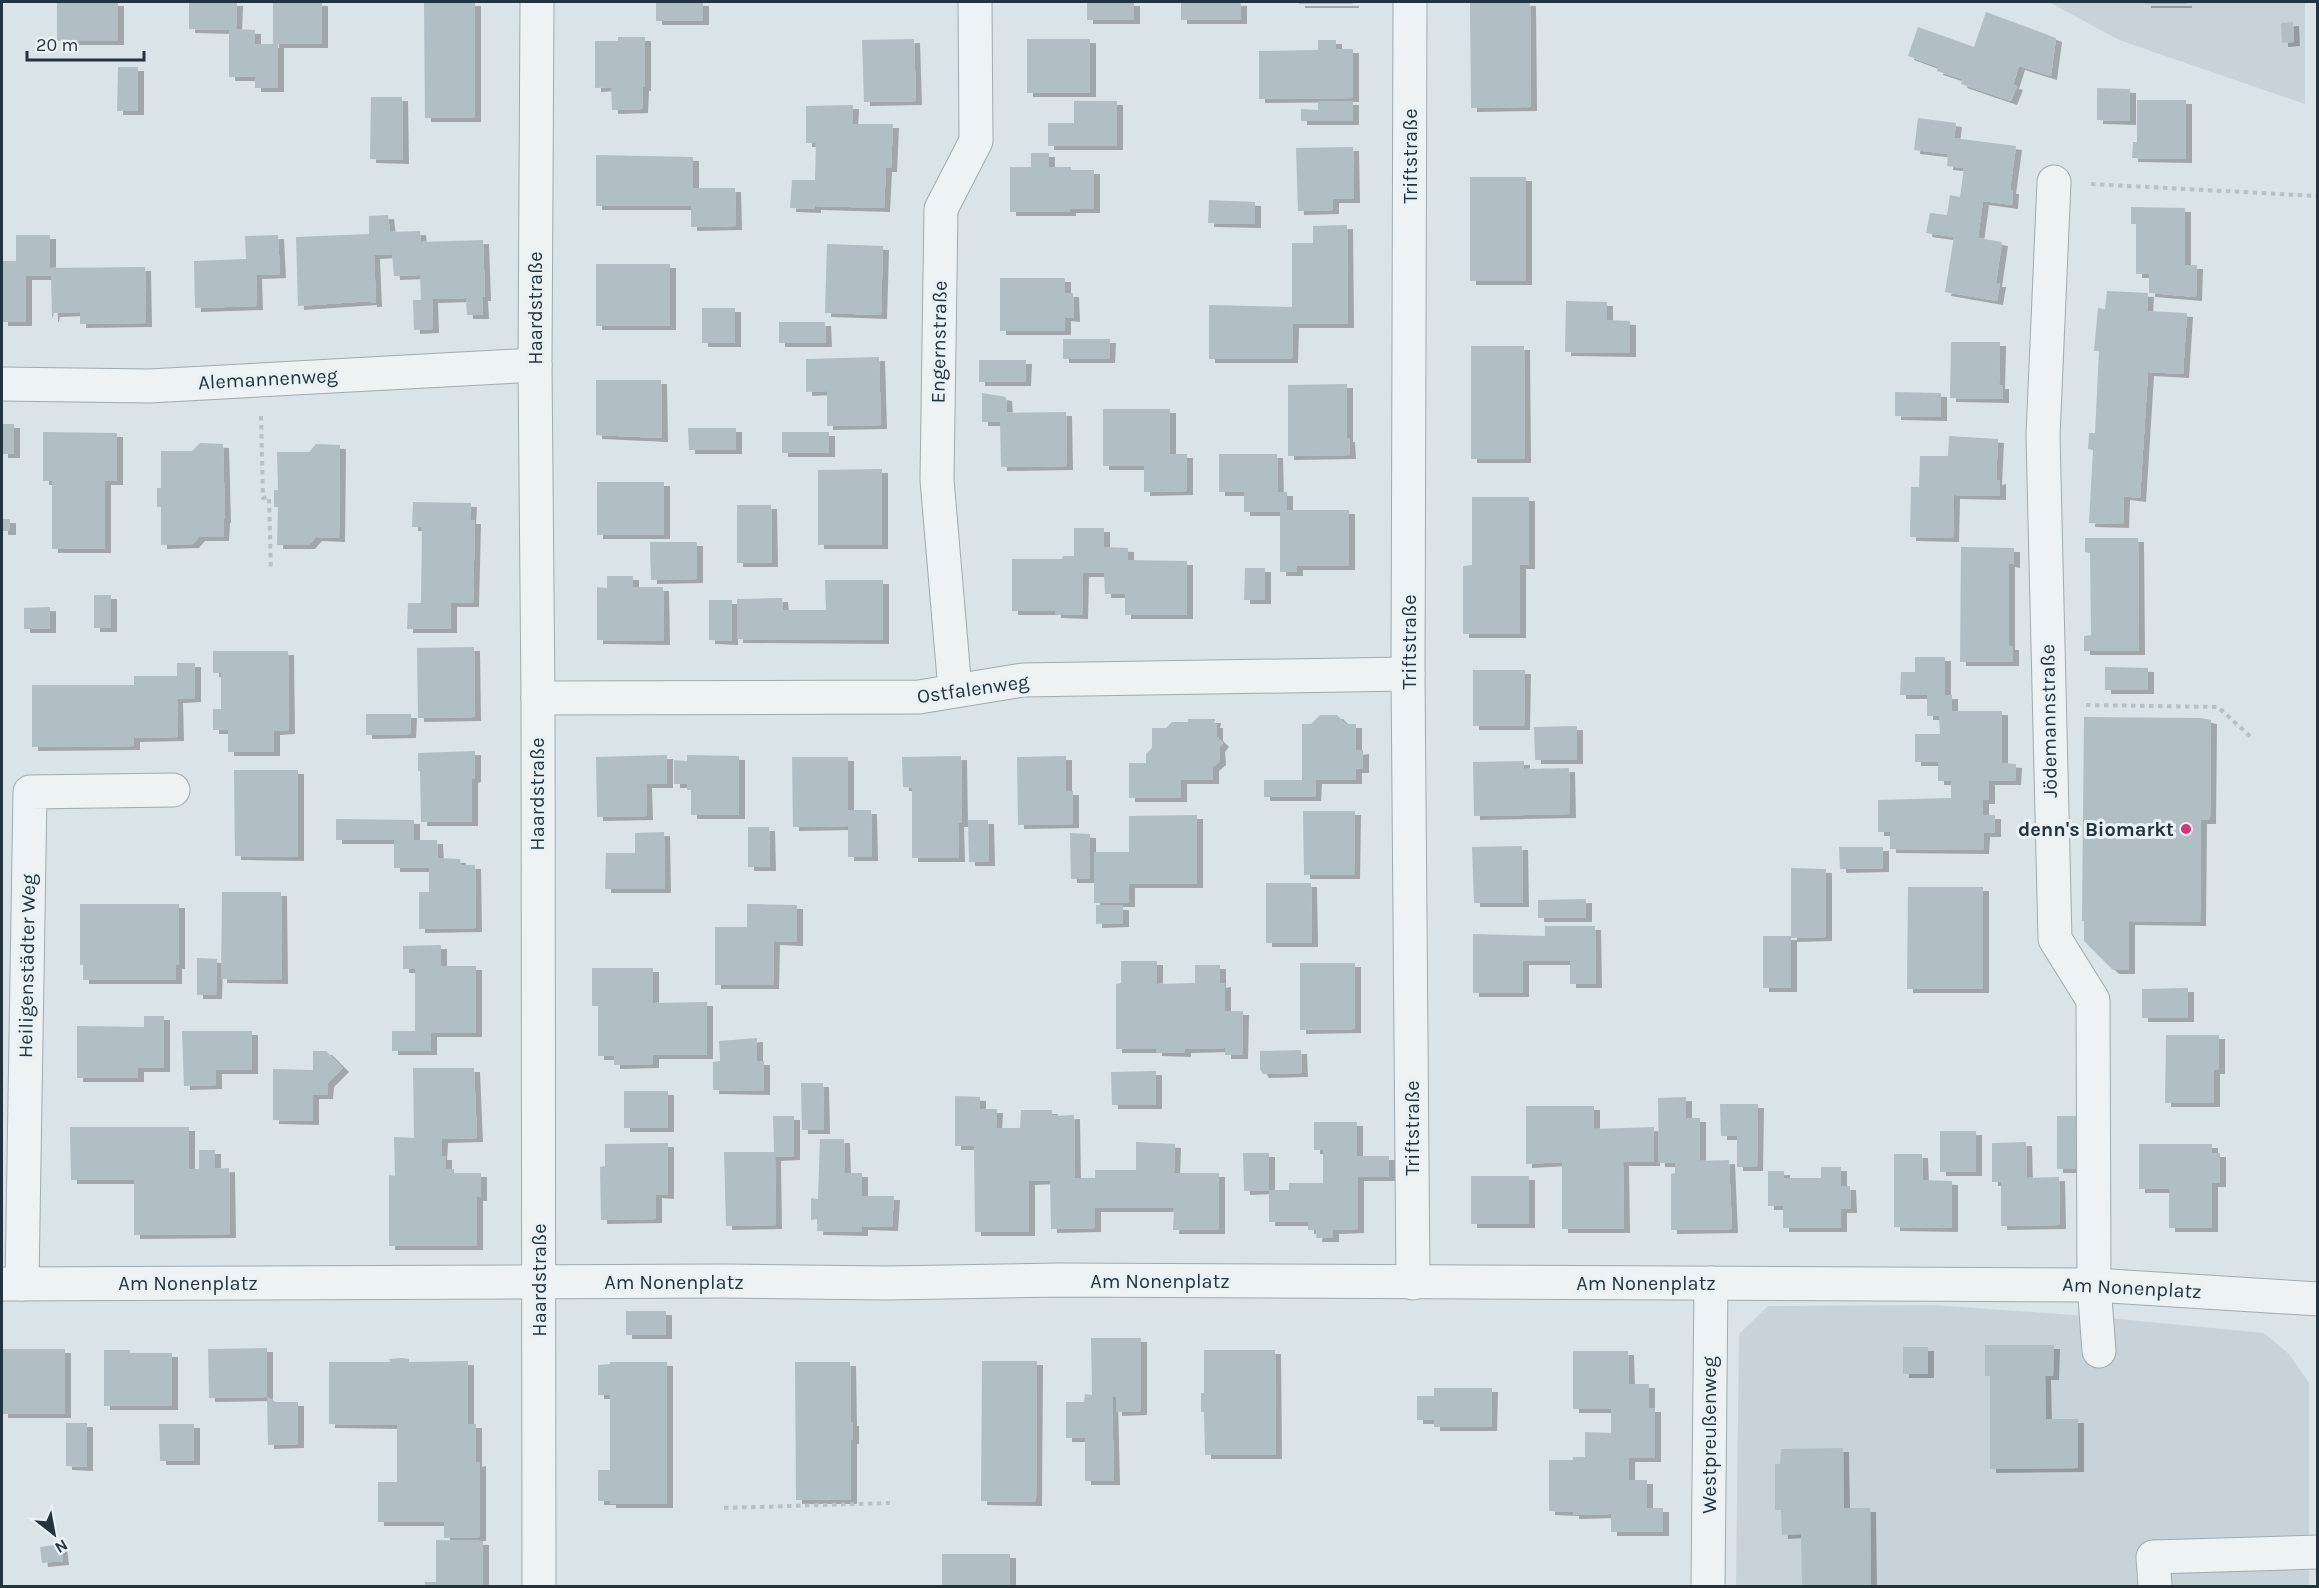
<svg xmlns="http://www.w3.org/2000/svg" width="2319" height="1588" font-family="Karla,sans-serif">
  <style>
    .built { fill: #c8d3d9 }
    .building { fill: #b1bec4; filter: url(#shadow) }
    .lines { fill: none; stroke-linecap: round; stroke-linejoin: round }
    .minor-casing { stroke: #9fabb1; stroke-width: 35 }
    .path { stroke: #b8c1c5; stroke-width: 4; stroke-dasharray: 4.5 4.5; stroke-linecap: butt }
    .minor { stroke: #edf2f5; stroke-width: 33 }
    .poi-dot { fill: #da317a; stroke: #eaf1f5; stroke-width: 2 }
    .labels { text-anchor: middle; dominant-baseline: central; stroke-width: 6; stroke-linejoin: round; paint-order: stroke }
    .street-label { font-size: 20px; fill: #23343e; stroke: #eaf1f5 }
    .poi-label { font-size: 20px; font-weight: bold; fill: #23343e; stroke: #eaf1f5; text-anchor: end }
  </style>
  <defs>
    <filter id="shadow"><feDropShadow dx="6" dy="4" stdDeviation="0" flood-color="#0004"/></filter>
  </defs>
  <rect width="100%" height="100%" fill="#dae3e7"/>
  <g class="built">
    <polygon points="2049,2 2305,2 2305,104 2119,40"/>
    <polygon points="1933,1305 2088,1316 2264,1333 2289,1354 2309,1383 2309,1586 1736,1586 1739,1334 1768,1306"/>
  </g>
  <g class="building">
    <rect x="57" y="2" width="61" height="39"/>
    <polygon points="189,2 237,2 236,29 255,30 255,44 273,44 273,2 322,2 322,44 278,44 278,88 255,88 255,77 229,77 229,30 189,29"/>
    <polygon points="424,2 475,2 475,118 425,118"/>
    <rect x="656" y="2" width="47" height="19"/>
    <rect x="1087" y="2" width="47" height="18"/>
    <rect x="1181" y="2" width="60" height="18"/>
    <rect x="1299" y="2" width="54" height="2"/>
    <polygon points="1470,2 1530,2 1531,107 1471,108"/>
    <rect x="2145" y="2" width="41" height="2"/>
    <polygon points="1986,12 2056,38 2051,76 2019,66 2013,85 2017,86 2011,101 1961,84 1962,79 1937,71 1938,67 1908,56 1918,27 1974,47"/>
    <polygon points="2293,22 2294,42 2282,43 2281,23"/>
    <polygon points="618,37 645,37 645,87 643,87 642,109 612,110 611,87 595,88 595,41 618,41"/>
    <polygon points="914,39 916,101 864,102 862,40"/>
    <rect x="1027" y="39" width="63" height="54"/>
    <polygon points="1318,40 1336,40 1336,49 1353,49 1353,98 1259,99 1259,51 1318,50"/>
    <polygon points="118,67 138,67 138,111 117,111"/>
    <polygon points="2097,88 2130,89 2130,121 2097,120"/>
    <polygon points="371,97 402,97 403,160 370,159"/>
    <polygon points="2137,100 2186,100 2186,159 2132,158 2133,142 2137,142"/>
    <polygon points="1074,101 1117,101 1117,146 1048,146 1048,123 1074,123"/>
    <polygon points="1318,101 1353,101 1353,121 1301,121 1301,109 1318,110"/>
    <polygon points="853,105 852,124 893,124 891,168 886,168 884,208 815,206 815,209 790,208 792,180 815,180 816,143 806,143 806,106"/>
    <polygon points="1918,118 1956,123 1954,138 2016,146 2010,190 2013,190 2012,205 1983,201 1978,238 2002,242 1996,283 2000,283 1997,301 1945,292 1954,237 1926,233 1930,213 1947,215 1950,195 1960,197 1964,168 1947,166 1948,154 1914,150"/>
    <polygon points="1353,147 1354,199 1333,199 1333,210 1298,211 1296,148"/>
    <polygon points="1031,153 1049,153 1049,167 1071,167 1071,170 1094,170 1094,209 1070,209 1070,212 1010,212 1010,167 1031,167"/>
    <polygon points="596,155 693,157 693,188 735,188 736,226 691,227 691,206 596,206"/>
    <rect x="1470" y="177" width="56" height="104"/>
    <polygon points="1209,200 1255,202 1255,224 1208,223"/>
    <polygon points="2131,207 2185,208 2185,265 2197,265 2196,297 2149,293 2149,274 2136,274 2136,224 2131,224"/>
    <polygon points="388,215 390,232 420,231 421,242 483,240 485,297 482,297 483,315 467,315 466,298 432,299 433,329 414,330 413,300 421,300 420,275 394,276 392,254 374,255 376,303 371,303 371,301 298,306 296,237 369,234 369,216"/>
    <polygon points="1347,225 1348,324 1293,324 1292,359 1209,359 1209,305 1292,307 1292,243 1313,243 1313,226"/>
    <polygon points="16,235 50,235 50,268 145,267 146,323 80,324 80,312 54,313 53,318 52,318 51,276 26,276 26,322 2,322 2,261 16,261"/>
    <polygon points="278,235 280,274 256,275 257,306 195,308 194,261 246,259 245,236"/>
    <polygon points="827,244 883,246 881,315 825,313"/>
    <rect x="596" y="264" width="74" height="62"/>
    <polygon points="1000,278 1065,278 1065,293 1073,293 1074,318 1065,317 1065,331 1000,331"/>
    <polygon points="2107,291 2148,293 2147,311 2187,313 2183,374 2148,372 2140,498 2124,496 2123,524 2089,523 2093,450 2088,449 2089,433 2095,433 2099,351 2094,351 2098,308 2105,309"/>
    <polygon points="1566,301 1607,302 1607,320 1630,321 1630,353 1565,352"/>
    <rect x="702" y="308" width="33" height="35"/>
    <polygon points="779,322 825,322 826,343 779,343"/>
    <polygon points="1063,339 1110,339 1109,359 1063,359"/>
    <polygon points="1951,342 2000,342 1999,385 2003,385 2003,399 1950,398"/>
    <polygon points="1471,346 1524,346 1525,459 1471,459"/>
    <polygon points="879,357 881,425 827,426 827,391 806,392 806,359"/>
    <polygon points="979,360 1026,360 1025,382 979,382"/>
    <polygon points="596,380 661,380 662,438 596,435"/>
    <polygon points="1347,384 1347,438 1349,438 1350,455 1288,456 1288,385"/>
    <polygon points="1895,392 1941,393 1941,417 1895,416"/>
    <polygon points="982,393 1006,397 1007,412 999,413 1066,412 1067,466 1001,467 1000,422 982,422"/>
    <polygon points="1103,409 1170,409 1170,454 1187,454 1187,491 1144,492 1144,466 1103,466"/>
    <rect x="2" y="424" width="12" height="30"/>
    <polygon points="688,428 736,428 736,450 689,450"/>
    <polygon points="43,432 117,433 117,481 105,481 105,549 52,549 52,481 43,481"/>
    <rect x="782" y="432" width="47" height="21"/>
    <polygon points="1949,436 1998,439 1996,481 2000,480 2000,496 1954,495 1953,538 1910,537 1911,487 1919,487 1920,456 1948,456"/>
    <polygon points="200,443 223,444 225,519 224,519 223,537 199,537 193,544 161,545 161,507 157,507 157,488 161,488 161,451 192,451"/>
    <polygon points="316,444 340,445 339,538 316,537 309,545 277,545 278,507 274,507 274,490 278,490 277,452 309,452"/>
    <polygon points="1219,454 1277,454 1278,492 1287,492 1287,510 1349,510 1349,566 1297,566 1297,572 1280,572 1280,512 1244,512 1244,492 1219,492"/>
    <polygon points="882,469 882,545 818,545 818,470"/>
    <rect x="597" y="482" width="67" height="53"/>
    <polygon points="1472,497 1529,497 1529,565 1520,565 1520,634 1463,634 1463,566 1472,565"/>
    <polygon points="413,502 471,503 470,520 475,520 473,603 451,603 451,629 407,629 408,603 421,603 422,527 412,527"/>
    <polygon points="737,505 771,505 772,563 737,563"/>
    <rect x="2" y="519" width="8" height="12"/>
    <polygon points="1074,528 1104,528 1104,547 1128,548 1128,560 1187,561 1187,615 1125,615 1125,594 1105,594 1104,573 1083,573 1082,615 1055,614 1055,611 1012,611 1012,559 1062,559 1063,556 1074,556"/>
    <polygon points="2085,538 2138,538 2139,651 2084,651 2084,636 2091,635 2090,553 2085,552"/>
    <polygon points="650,542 697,542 697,579 651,580"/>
    <polygon points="1961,547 2014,548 2014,564 2009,563 2009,646 2013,646 2013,662 1960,662"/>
    <polygon points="1245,568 1265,568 1265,600 1244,600"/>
    <polygon points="607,576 633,576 633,587 663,587 664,641 597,640 597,587 607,588"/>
    <polygon points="825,580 883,580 883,640 737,639 737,599 782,598 783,610 826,610"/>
    <rect x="94" y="595" width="17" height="33"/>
    <polygon points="709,600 732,600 732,641 709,640"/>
    <polygon points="50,607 50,629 24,629 24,608"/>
    <polygon points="474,647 475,717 418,718 417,648"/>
    <polygon points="213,651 288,651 289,730 274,731 274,752 228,752 228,730 213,730 213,709 221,709 221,673 213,673"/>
    <polygon points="1915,657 1945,657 1945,695 1952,695 1952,711 2002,711 2002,763 2016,764 2015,781 1989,781 1989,800 1983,800 1983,815 1995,815 1995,833 1984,833 1983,850 1890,849 1890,832 1878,832 1878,800 1951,798 1951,781 1938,781 1938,762 1915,762 1915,734 1940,734 1939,716 1927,716 1927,695 1900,695 1901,672 1915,672"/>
    <polygon points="177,663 195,663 195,698 177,699 178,737 134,738 134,746 32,747 32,685 134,685 134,676 177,676"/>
    <polygon points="2105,667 2148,668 2148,690 2105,690"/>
    <polygon points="1473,670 1525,670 1524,726 1473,726"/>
    <polygon points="366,714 411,714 410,734 366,735"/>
    <polygon points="1320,715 1337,715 1346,724 1356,724 1356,751 1363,750 1363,769 1356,769 1356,780 1316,780 1315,797 1264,797 1264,780 1302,780 1302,724 1311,724"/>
    <polygon points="2084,717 2201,718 2211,720 2210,820 2201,820 2200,922 2129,921 2129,970 2113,970 2084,941 2084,921 2082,921"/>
    <polygon points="1188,719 1215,719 1214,724 1217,724 1217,737 1223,743 1219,748 1220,761 1213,767 1213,780 1181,780 1181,798 1129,798 1129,763 1146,763 1146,754 1152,748 1152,728 1166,728 1172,722 1188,722"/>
    <polygon points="1577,726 1577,760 1535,760 1534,727"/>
    <polygon points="475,751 475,778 472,779 472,822 421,822 420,771 418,771 418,753"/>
    <polygon points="667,755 667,784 646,784 647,816 597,817 596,757"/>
    <polygon points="687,755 739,756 739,815 691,815 691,790 687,790 687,784 674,784 674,760 687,761"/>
    <polygon points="961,756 962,823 958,823 959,858 912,858 912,788 903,787 902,757"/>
    <polygon points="1066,756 1066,791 1073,791 1073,824 1018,825 1017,757"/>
    <polygon points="792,757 848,757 848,810 871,810 872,857 848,857 848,826 793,827"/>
    <polygon points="1524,761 1524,769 1569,768 1570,814 1474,816 1473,762"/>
    <polygon points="234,770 298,770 298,857 235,856"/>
    <polygon points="1303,811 1355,811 1354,875 1304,875"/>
    <polygon points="1197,815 1197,884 1129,884 1129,903 1094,903 1094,852 1129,852 1129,816"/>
    <polygon points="336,819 414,820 414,840 437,840 438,858 460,859 461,865 475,865 476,928 419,929 419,892 429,892 429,868 394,868 394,840 336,840"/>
    <polygon points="968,820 988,820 989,862 969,862"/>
    <polygon points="748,827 769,827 770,867 748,867"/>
    <polygon points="664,832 665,889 605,889 606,853 635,853 635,833"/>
    <polygon points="1070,833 1090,834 1090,879 1071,879"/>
    <polygon points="1522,846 1523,903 1474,903 1472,847"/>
    <polygon points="1839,847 1883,847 1883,868 1840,869"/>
    <polygon points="1791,868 1826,869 1826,937 1791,938"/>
    <polygon points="1266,883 1311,883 1312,943 1266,943"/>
    <polygon points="1908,887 1983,887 1983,989 1907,989"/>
    <polygon points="222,892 281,892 282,980 221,979"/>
    <polygon points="1586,899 1586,918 1538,918 1538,900"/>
    <polygon points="80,904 179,904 179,965 176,965 176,980 83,980 83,965 80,965"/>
    <polygon points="747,904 797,905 797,942 774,941 773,985 715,985 715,927 747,927"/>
    <polygon points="1096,905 1123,906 1123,923 1096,924"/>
    <polygon points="1545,926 1595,926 1596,984 1570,984 1570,961 1523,961 1523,993 1473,993 1473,934 1545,936"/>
    <rect x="1763" y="936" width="28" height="52"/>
    <polygon points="441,945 441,966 476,966 476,1033 431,1033 431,1051 392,1051 392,1031 415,1031 415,969 403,969 403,946"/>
    <polygon points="197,958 217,959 216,995 197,995"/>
    <polygon points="1121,961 1157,961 1157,984 1195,983 1195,965 1220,965 1220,984 1225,983 1225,1011 1243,1011 1242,1055 1225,1055 1225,1048 1185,1049 1185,1053 1156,1052 1156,1049 1116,1049 1116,984 1121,983"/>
    <polygon points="1300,963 1355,963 1355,1029 1300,1030"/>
    <polygon points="592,968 653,968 653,1003 707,1002 707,1055 653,1055 653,1064 614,1065 614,1056 598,1056 598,1006 592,1006"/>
    <polygon points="2188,988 2188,1018 2142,1018 2142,989"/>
    <polygon points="144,1016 164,1016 164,1068 138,1068 138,1078 77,1078 77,1026 144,1027"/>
    <polygon points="182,1031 252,1031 252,1070 216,1070 216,1085 184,1086"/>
    <polygon points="2166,1035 2219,1035 2219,1070 2214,1070 2214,1103 2165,1103"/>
    <polygon points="757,1038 757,1061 764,1061 764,1091 713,1090 713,1062 720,1061 719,1041"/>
    <polygon points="1301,1050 1302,1073 1263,1074 1260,1069 1260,1051"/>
    <polygon points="313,1051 326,1051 343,1068 328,1083 327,1095 313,1095 313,1121 273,1120 273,1069 313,1070"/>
    <polygon points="413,1068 474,1068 477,1138 442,1139 441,1156 446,1156 446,1169 454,1169 454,1173 481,1173 481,1197 477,1197 477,1246 389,1246 389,1175 395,1176 394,1137 414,1138"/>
    <polygon points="1156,1071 1156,1105 1112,1105 1111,1072"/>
    <polygon points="801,1083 823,1083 824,1130 802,1130"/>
    <rect x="624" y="1091" width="44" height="37"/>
    <polygon points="955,1096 980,1097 980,1109 997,1109 996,1128 1020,1128 1021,1110 1052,1110 1052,1116 1074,1115 1075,1178 1095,1178 1095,1170 1136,1170 1136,1142 1175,1144 1174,1173 1219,1173 1219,1230 1173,1230 1174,1208 1095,1208 1095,1228 1051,1229 1050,1180 1029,1181 1029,1232 975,1232 974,1146 955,1146"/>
    <polygon points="1686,1097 1686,1118 1700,1118 1700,1161 1729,1160 1732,1229 1671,1230 1671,1174 1675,1173 1675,1163 1659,1163 1658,1098"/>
    <polygon points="1720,1104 1758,1104 1757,1167 1737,1167 1737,1136 1721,1136"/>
    <polygon points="1526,1106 1594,1106 1594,1129 1654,1127 1654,1162 1623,1162 1624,1229 1562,1229 1562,1162 1526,1164"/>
    <polygon points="773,1116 794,1116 794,1156 775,1157 776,1225 726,1226 724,1152 774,1152"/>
    <rect x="2057" y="1116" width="24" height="53"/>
    <polygon points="1314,1122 1357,1122 1357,1156 1389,1156 1389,1177 1358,1177 1358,1229 1333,1230 1333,1238 1316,1238 1317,1230 1308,1230 1308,1222 1269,1222 1269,1190 1289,1190 1289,1183 1323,1183 1323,1150 1314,1150"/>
    <polygon points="70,1127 189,1127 189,1169 199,1169 199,1150 215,1150 215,1169 229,1168 230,1234 134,1235 134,1180 71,1180"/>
    <rect x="1940" y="1131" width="36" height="41"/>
    <polygon points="820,1139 844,1139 845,1173 862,1173 862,1196 894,1196 892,1227 862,1226 862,1232 817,1231 818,1219 811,1220 811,1198 818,1199"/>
    <polygon points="2026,1142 2027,1178 2059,1177 2060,1225 2001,1226 2001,1182 1992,1182 1992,1143"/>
    <polygon points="668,1143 668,1195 656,1194 656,1219 601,1220 600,1167 605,1166 605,1144"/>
    <polygon points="2139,1144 2212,1144 2212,1153 2220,1153 2220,1183 2212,1183 2212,1228 2169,1228 2169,1189 2139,1189"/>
    <polygon points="1243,1153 1269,1153 1269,1190 1244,1191"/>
    <polygon points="1894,1154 1922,1154 1923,1180 1952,1181 1952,1228 1894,1227"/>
    <polygon points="1821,1167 1841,1167 1841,1186 1850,1186 1851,1209 1841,1209 1841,1228 1783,1228 1783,1206 1768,1206 1768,1171 1784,1171 1784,1178 1821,1178"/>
    <rect x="1471" y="1176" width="58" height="48"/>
    <rect x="626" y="1311" width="40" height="24"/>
    <polygon points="1091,1338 1141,1338 1141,1411 1116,1412 1116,1396 1112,1397 1114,1481 1085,1481 1085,1438 1066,1438 1066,1402 1084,1402 1085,1394 1092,1395"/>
    <polygon points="1985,1345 2054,1345 2053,1376 2045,1376 2046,1419 2078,1419 2078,1468 1990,1469 1990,1376 1985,1376"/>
    <rect x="1903" y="1347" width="25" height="27"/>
    <polygon points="267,1348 267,1397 276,1402 298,1402 298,1444 268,1445 267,1397 209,1398 208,1349"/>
    <rect x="2" y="1349" width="63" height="65"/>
    <polygon points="104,1350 130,1350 130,1353 172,1353 172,1406 104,1406"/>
    <polygon points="1204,1350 1275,1350 1276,1455 1205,1455 1204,1412 1201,1412 1201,1393 1204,1393"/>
    <polygon points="1573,1351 1628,1351 1629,1384 1649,1384 1649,1408 1655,1408 1655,1458 1629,1458 1629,1480 1647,1480 1647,1508 1663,1508 1663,1532 1611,1532 1611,1514 1573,1515 1573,1512 1549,1511 1549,1460 1573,1460 1573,1457 1585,1457 1585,1432 1611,1433 1611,1409 1573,1409"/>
    <polygon points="402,1358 409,1359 409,1362 468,1361 468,1424 476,1424 476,1463 480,1462 480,1537 444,1538 444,1522 378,1522 378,1482 397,1482 397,1425 329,1424 329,1362 390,1362 389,1359"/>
    <polygon points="982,1361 1037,1361 1036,1502 981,1501"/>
    <polygon points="610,1362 667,1362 667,1504 610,1504 610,1501 598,1501 598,1470 610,1470 610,1395 598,1395 598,1365 610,1364"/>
    <polygon points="795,1362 850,1362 851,1422 853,1422 853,1440 851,1440 851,1500 796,1500"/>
    <polygon points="1434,1388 1492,1388 1491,1427 1434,1427 1434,1420 1417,1420 1417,1396 1434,1396"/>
    <polygon points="66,1423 87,1423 87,1467 66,1466"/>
    <polygon points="159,1424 194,1424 194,1461 160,1461"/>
    <polygon points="1843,1448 1844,1508 1870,1508 1871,1586 1802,1586 1801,1534 1782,1535 1781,1510 1775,1510 1775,1464 1780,1464 1781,1449"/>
    <polygon points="436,1540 483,1541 483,1586 425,1586 425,1582 436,1582"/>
    <polygon points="61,1544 63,1561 42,1563 40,1547"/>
    <rect x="942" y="1554" width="68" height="32"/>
  </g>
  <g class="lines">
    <g class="minor-casing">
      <g id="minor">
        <polyline points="537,2 535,365 538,698 539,1586"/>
        <polyline points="1410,2 1408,674 1413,1283"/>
        <polyline points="2054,182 2043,436 2055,939 2093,1000 2094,1285 2099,1351"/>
        <polyline points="2,384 149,386 535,365"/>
        <polyline points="955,690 937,480 941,209 976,141 975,2"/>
        <polyline points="538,698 919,697 1023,680 1408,674"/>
        <polyline points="2,1284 723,1281 887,1283 1058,1280 2094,1285 2318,1299"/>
        <polyline points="22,1284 30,792 173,790"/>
        <polyline points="1708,1586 1711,1283"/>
        <polyline points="2155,1586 2153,1557 2318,1552"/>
      </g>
    </g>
    <g class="path">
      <polyline points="2091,184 2318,196"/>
      <polyline points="261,416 263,498 269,497 271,571"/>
      <polyline points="2086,705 2218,707 2252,738"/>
      <polyline points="724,1508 890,1503"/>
    </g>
    <use href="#minor" class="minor"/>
  </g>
  <circle class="poi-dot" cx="2186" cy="829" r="6"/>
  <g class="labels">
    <g class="street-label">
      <text transform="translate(1410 156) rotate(-90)">Triftstraße</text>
      <text transform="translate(535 308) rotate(-90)">Haardstraße</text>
      <text transform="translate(939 342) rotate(-89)">Engernstraße</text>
      <text transform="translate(268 379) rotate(-3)">Alemannenweg</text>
      <text transform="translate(1409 642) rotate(-90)">Triftstraße</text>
      <text transform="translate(973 689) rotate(-8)">Ostfalenweg</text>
      <text transform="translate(2049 721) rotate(-91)">Jödemannstraße</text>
      <text transform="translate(537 794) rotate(-90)">Haardstraße</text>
      <text transform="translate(27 966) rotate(-89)">Heiligenstädter Weg</text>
      <text transform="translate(1412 1128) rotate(-90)">Triftstraße</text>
      <text transform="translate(539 1280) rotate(-90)">Haardstraße</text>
      <text x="1160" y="1281">Am Nonenplatz</text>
      <text x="674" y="1282">Am Nonenplatz</text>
      <text x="188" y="1283">Am Nonenplatz</text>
      <text x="1646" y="1283">Am Nonenplatz</text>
      <text transform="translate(2132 1288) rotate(3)">Am Nonenplatz</text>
      <text transform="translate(1709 1435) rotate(-90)">Westpreußenweg</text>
    </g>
    <g class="poi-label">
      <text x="2174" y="829">denn's Biomarkt</text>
    </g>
  </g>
  <rect width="2319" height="1588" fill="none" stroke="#23343e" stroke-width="6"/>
  <g transform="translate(54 1534) rotate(149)" stroke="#eaf1f5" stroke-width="4.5" paint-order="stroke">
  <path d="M0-4.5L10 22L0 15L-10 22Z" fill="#23343e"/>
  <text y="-9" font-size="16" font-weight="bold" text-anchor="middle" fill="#23343e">N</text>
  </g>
  <path d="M27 51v9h117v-9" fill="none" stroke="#23343e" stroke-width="3"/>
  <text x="36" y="51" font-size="18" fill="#23343e" stroke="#eaf1f5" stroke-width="4.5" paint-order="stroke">20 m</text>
</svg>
